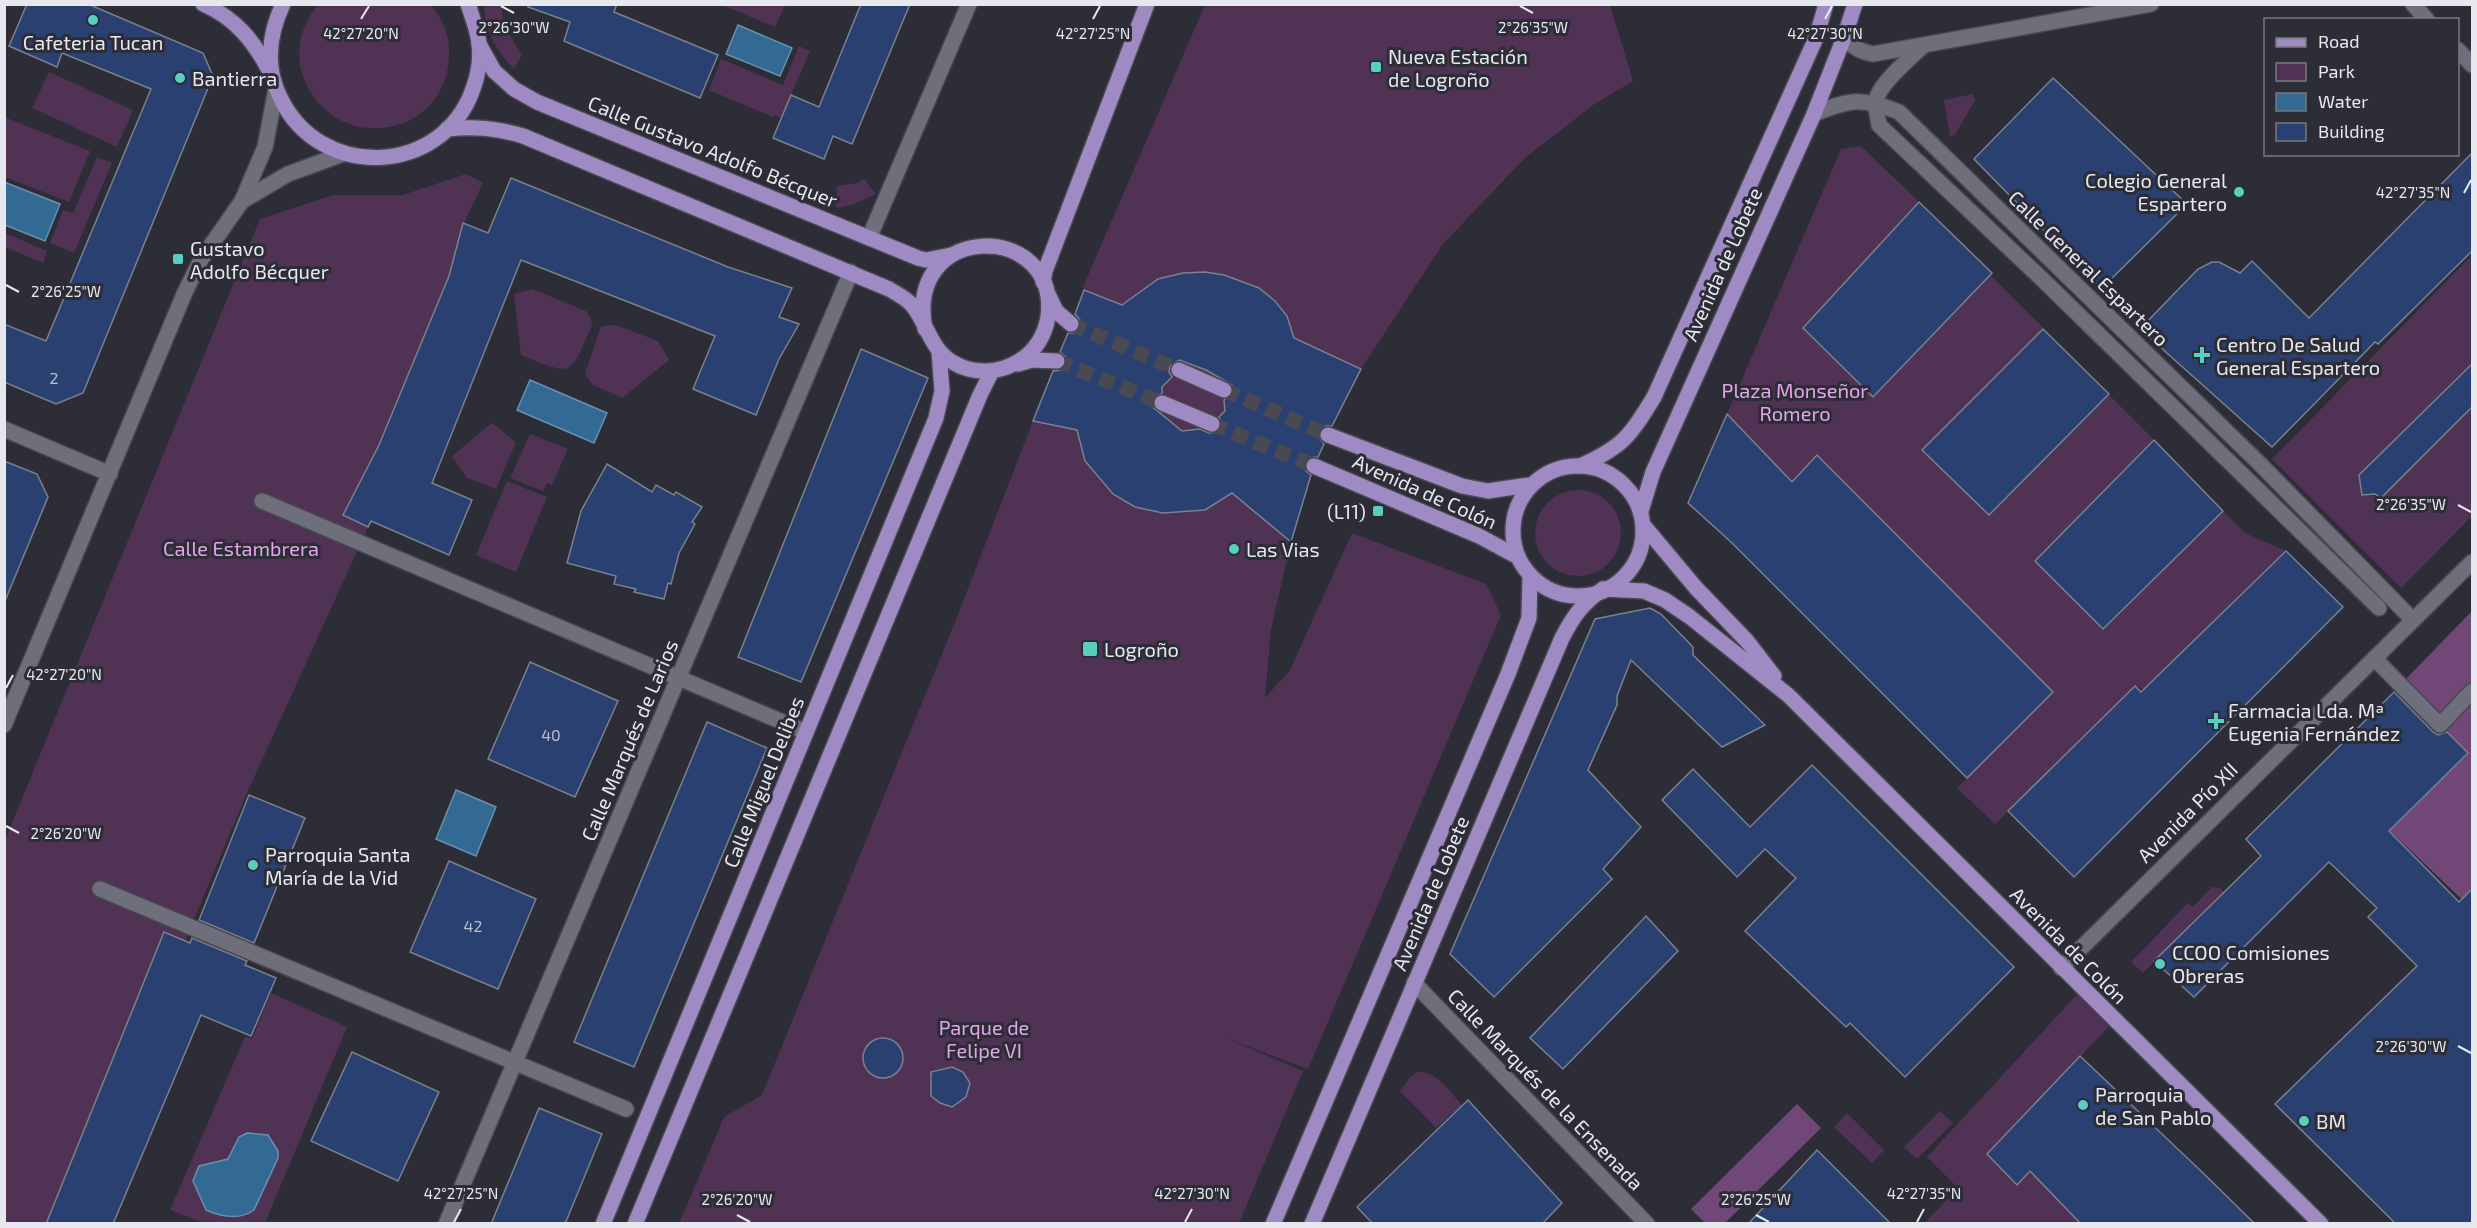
<svg xmlns="http://www.w3.org/2000/svg" width="2477" height="1228" font-family="'Exo 2',sans-serif">
  <style>
    .green { fill: #503354 }
    .forest { fill: #704776 }
    .water { fill: #336a93; stroke: #6990ae; stroke-width: 1.5 }
    .building { fill: #294070; stroke: #7b818c; stroke-width: 1.5; fill-rule: evenodd }
    .lines { fill: none; stroke-linecap: round; stroke-linejoin: round }
    .major-tunnel { stroke: #484952; stroke-width: 15; stroke-dasharray: 15 8; stroke-linecap: butt }
    .minor-casing { stroke: #474850; stroke-width: 18 }
    .major-casing { stroke: #474850; stroke-width: 18 }
    .minor { stroke: #6f6f7b; stroke-width: 15 }
    .major { stroke: #a08ac4; stroke-width: 15 }
    .ticks { fill: none; stroke: #e7e8ee; stroke-width: 2 }
    .poi-dot { fill: #58cec0; stroke: #2c2d37; stroke-width: 2 }
    .labels { text-anchor: middle; dominant-baseline: central; stroke-width: 6; stroke-linejoin: round; paint-order: stroke }
    .number-label { font-size: 16px; fill: #b8bece }
    .poi-label { font-size: 20px; fill: #e7e8ee; stroke: #2c2d37; text-anchor: start }
    .street-label { font-size: 20px; fill: #e7e8ee; stroke: #2c2d37 }
    .park-label { font-size: 20px; fill: #e3a5eb; stroke: #2c2d37 }
    .ticks-label { font-size: 15px; text-anchor: middle; fill: #e7e8ee; stroke: #2c2d37; stroke-width: 6; stroke-linejoin: round; paint-order: stroke }
  </style>
  <rect width="100%" height="100%" fill="#2c2d37"/>
  <g class="green">
    <path d="M 318,5 L 431,5 C 443,19 450,36 449,55 C 447,142 328,156 302,73 C 295,49 302,23 318,5 Z"/>
    <path d="M 484,5 L 501,5 L 504,26 L 522,55 L 514,69 C 497,52 484,29 484,5 Z"/>
    <polygon points="722,5 785,5 775,27"/>
    <polygon points="1205,5 1610,5 1633,81 1593,105 1525,158 1443,244 1361,369 1337,415 1314,466 1291,542 1271,629 1265,698 1290,670 1352,533 1486,584 1501,615 1308,1069 1223,1037 1303,1071 1239,1223 679,1224 724,1117 762,1095 955,622 1084,290 1083,287"/>
    <polygon points="799,46 810,51 781,118 774,115 773,117 709,90 721,59 783,85"/>
    <polygon points="49,72 133,110 117,147 32,108"/>
    <polygon points="1973,94 1975,100 1955,135 1950,137 1944,100"/>
    <polygon points="4,117 90,151 69,202 5,177"/>
    <polygon points="1861,146 1919,202 1804,328 1873,397 1990,275 2044,328 1923,450 1989,515 2109,395 2154,440 2036,561 2102,629 2223,511 2245,533 2286,551 2147,690 2135,686 1995,824 1957,788 1967,778 1817,456 1792,482 1727,414 1841,149"/>
    <polygon points="97,157 112,163 74,253 50,243 63,210 73,213"/>
    <polygon points="466,174 483,183 464,223 449,276 379,445 343,515 368,527 246,795 185,941 164,932 47,1222 49,1223 5,1224 5,840 260,219 333,195 403,195"/>
    <polygon points="864,179 876,194 852,205 836,208 837,186 857,183"/>
    <polygon points="5,233 47,251 43,263 5,247"/>
    <polygon points="2472,255 2472,364 2359,475 2361,493 2381,498 2472,407 2472,516 2401,588 2272,459"/>
    <path d="M 532,289 L 586,311 L 593,323 C 569,375 577,378 521,355 L 514,294 Z"/>
    <polygon points="616,325 658,341 669,360 622,398 593,385 585,374 601,326"/>
    <polygon points="492,423 516,442 496,489 467,478 452,456"/>
    <polygon points="530,434 568,449 552,485 547,483 543,491 510,478"/>
    <polygon points="507,481 547,497 516,572 476,555"/>
    <circle cx="1578" cy="533" r="43"/>
    <polygon points="2212,887 2220,888 2224,892 2143,973 2131,962 2188,903 2193,907"/>
    <polygon points="2083,988 2115,1020 1987,1154 2017,1185 2030,1171 2081,1223 1924,1224 1958,1188 1927,1157"/>
    <polygon points="271,993 347,1027 265,1223 204,1223 170,1210 245,1037 252,1039"/>
    <path d="M 1417,1072 C 1438,1071 1449,1091 1462,1105 L 1436,1128 L 1400,1091 L 1410,1077 Z"/>
    <polygon points="1940,1111 1953,1123 1917,1159 1904,1147"/>
    <polygon points="1847,1113 1884,1150 1872,1163 1834,1127"/>
  </g>
  <g class="forest">
    <polygon points="2472,611 2472,909 2390,831 2411,809 2409,760 2435,786 2468,754 2400,685"/>
    <polygon points="1797,1104 1821,1128 1725,1223 1705,1223 1691,1209"/>
  </g>
  <g class="water">
    <polygon points="738,25 792,48 780,76 726,54"/>
    <polygon points="4,182 60,204 45,241 5,225"/>
    <polygon points="530,380 607,413 594,443 517,410"/>
    <polygon points="456,790 496,807 476,856 436,839"/>
    <path d="M 247,1133 L 268,1135 L 278,1151 L 278,1158 L 254,1210 C 241,1220 221,1217 206,1210 L 193,1181 L 199,1166 L 228,1159 L 239,1137 Z"/>
  </g>
  <g class="building">
    <polygon points="27,4 88,4 203,53 213,76 83,393 56,404 4,382 4,324 46,341 151,89 62,53 57,67 9,46"/>
    <polygon points="528,4 617,4 614,12 718,55 700,98 564,41 570,22 528,7"/>
    <polygon points="861,4 910,4 852,144 833,136 824,159 773,138 791,95 819,107"/>
    <polygon points="2053,78 2187,204 2101,289 1974,159"/>
    <polygon points="2472,153 2472,251 2378,344 2375,342 2272,447 2140,329 2198,269 2212,262 2219,262 2240,273 2252,261 2309,318"/>
    <polygon points="511,178 728,267 792,288 779,317 799,324 779,359 756,415 693,389 715,336 521,260 432,483 472,500 449,555 371,521 368,527 343,515 379,445 449,276 463,223 488,233"/>
    <polygon points="1919,202 1992,273 1873,397 1803,328"/>
    <path d="M 1205,272 L 1224,275 L 1259,288 L 1275,301 L 1287,316 L 1294,338 L 1361,369 L 1332,426 L 1326,426 L 1319,431 L 1319,437 L 1324,444 L 1318,457 L 1309,458 L 1305,463 L 1306,471 L 1311,475 L 1291,542 L 1232,493 L 1205,510 L 1163,513 L 1135,507 L 1113,494 L 1085,461 L 1077,430 L 1033,421 L 1053,371 L 1061,370 L 1065,366 L 1066,357 L 1060,352 L 1068,333 L 1075,333 L 1080,326 L 1080,320 L 1075,314 L 1084,290 L 1122,305 L 1158,279 L 1183,273 ZM 1179,360 L 1206,370 L 1232,385 L 1233,393 L 1224,400 L 1225,411 L 1219,417 L 1222,423 L 1217,432 L 1209,433 L 1200,429 L 1182,431 L 1154,408 L 1153,399 L 1162,393 L 1162,387 L 1172,377 L 1169,372 L 1170,366 Z"/>
    <polygon points="2043,329 2109,394 1989,515 1922,450"/>
    <polygon points="861,349 928,378 801,682 738,657"/>
    <polygon points="2472,364 2472,407 2381,498 2375,494 2362,495 2359,475"/>
    <polygon points="1727,414 1792,482 1817,455 2053,692 1967,778 1732,543 1688,503"/>
    <polygon points="2154,440 2223,511 2103,629 2035,561"/>
    <polygon points="4,461 37,474 48,497 5,601"/>
    <polygon points="607,464 652,492 656,485 674,495 676,492 702,507 692,522 695,524 679,553 671,584 668,583 664,599 634,592 636,589 614,584 616,576 567,563 581,511"/>
    <polygon points="2286,551 2343,607 2074,877 2008,811 2135,686 2141,692"/>
    <polygon points="1650,608 1661,614 1693,647 1693,655 1765,725 1722,747 1631,660 1617,696 1617,705 1588,770 1641,827 1603,869 1612,879 1494,997 1450,954 1595,619"/>
    <polygon points="530,662 618,701 575,797 488,759"/>
    <polygon points="2394,692 2433,732 2438,735 2447,732 2468,753 2389,831 2459,902 2472,889 2472,1224 2396,1224 2275,1104 2417,966 2368,917 2377,908 2329,862 2194,997 2154,961 2261,856 2246,839"/>
    <polygon points="707,722 767,748 634,1067 574,1042"/>
    <polygon points="1812,765 2014,967 1905,1077 1850,1023 1846,1027 1745,931 1796,878 1765,849 1737,877 1662,800 1693,769 1750,827"/>
    <polygon points="249,795 305,818 254,943 199,920"/>
    <polygon points="449,861 536,899 498,989 410,952"/>
    <polygon points="1646,916 1678,951 1563,1069 1530,1038"/>
    <polygon points="164,932 190,943 192,938 247,961 245,965 276,978 251,1036 201,1015 113,1224 46,1224"/>
    <circle cx="883" cy="1058" r="20"/>
    <polygon points="352,1052 439,1092 398,1181 311,1141"/>
    <polygon points="2080,1056 2203,1173 2255,1224 2081,1224 2030,1171 2017,1185 1987,1154"/>
    <polygon points="952,1067 963,1072 970,1083 966,1097 952,1107 940,1103 931,1096 931,1072"/>
    <polygon points="1468,1100 1562,1203 1542,1224 1373,1224 1357,1207"/>
    <polygon points="539,1108 602,1134 565,1224 491,1224"/>
    <polygon points="1817,1150 1891,1224 1748,1224"/>
  </g>
  <g class="lines">
    <g class="major-tunnel">
      <polyline points="1071,324 1179,370"/>
      <polyline points="1057,361 1162,403"/>
      <polyline points="1224,390 1328,435"/>
      <polyline points="1212,424 1314,466"/>
    </g>
    <g class="minor-casing">
      <g id="minor">
        <polyline points="2413,4 2427,20"/>
        <path d="M 1845,35 C 1850,47 1862,52 1873,54 L 2151,4"/>
        <path d="M 1923,46 C 1911,57 1878,85 1876,101 C 1875,108 1878,117 1879,125 L 2042,279 L 2379,608"/>
        <polyline points="2458,50 2472,65"/>
        <path d="M 1814,114 C 1850,99 1862,97 1899,112 L 2260,464 L 2413,620"/>
        <polyline points="242,201 288,174 343,154"/>
        <polyline points="869,238 969,4"/>
        <polyline points="4,429 110,474"/>
        <polyline points="262,501 806,732"/>
        <polyline points="2380,654 2375,659 2440,725 2472,691"/>
        <polyline points="4,725 185,292 202,258 242,201 265,147 276,89"/>
        <polyline points="100,889 626,1109"/>
        <polyline points="2061,968 2472,562"/>
        <polyline points="1414,983 1647,1224"/>
        <polyline points="446,1224 851,272"/>
      </g>
    </g>
    <g class="major-casing">
      <g id="major">
        <path d="M 203,4 C 235,18 253,40 269,70"/>
        <path d="M 283,4 C 269,34 265,67 280,97 C 319,181 442,177 473,89 C 478,75 481,59 479,44 C 478,31 472,17 468,4"/>
        <polyline points="479,44 494,71 514,89 537,102 918,258 926,260 951,255"/>
        <path d="M 447,129 C 474,126 496,128 523,136 L 889,289 C 897,294 906,298 912,305 C 928,324 930,350 954,363 C 974,375 1000,373 1019,361 C 1035,352 1045,335 1048,317 C 1060,221 904,220 925,329"/>
        <polyline points="1043,282 1045,271 1147,4"/>
        <polyline points="1049,296 1056,311 1071,324"/>
        <polyline points="1018,364 1032,360 1057,361"/>
        <polyline points="1179,370 1224,390"/>
        <polyline points="1162,403 1212,424"/>
        <polyline points="1328,435 1462,486 1488,491 1529,485"/>
        <circle cx="1578" cy="531" r="65"/>
        <polyline points="1314,466 1479,536 1518,557"/>
        <path d="M 1580,466 C 1623,447 1630,436 1654,397 L 1816,38 L 1826,4"/>
        <polyline points="1641,511 1653,472 1814,114 1845,35 1855,4"/>
        <polyline points="1645,527 1696,588 1747,641 1774,676"/>
        <polyline points="1603,589 1644,591 1665,600 1690,617 1788,695 2321,1224"/>
        <polyline points="603,1224 936,418 942,391 939,352"/>
        <polyline points="635,1224 980,395 992,371"/>
        <polyline points="1273,1224 1508,674 1529,618 1530,576"/>
        <path d="M 1312,1224 L 1562,638 C 1574,615 1582,604 1603,589"/>
      </g>
    </g>
    <use href="#minor" class="minor"/>
    <use href="#major" class="major"/>
  </g>
  <path class="ticks" d="M 501,6 L 514,13M 1520,6 L 1533,13M 361,19 L 369,6M 1093,19 L 1100,6M 1825,19 L 1832,6M 2464,193 L 2471,180M 6,285 L 19,292M 2458,505 L 2471,512M 6,688 L 13,675M 6,826 L 19,833M 2458,1046 L 2471,1053M 737,1215 L 750,1222M 1756,1215 L 1769,1222M 454,1222 L 461,1209M 1185,1222 L 1192,1209M 1917,1222 L 1924,1209"/>
  <g class="poi-dot">
    <circle cx="93" cy="20" r="6"/>
    <rect x="1370" y="61" width="12" height="12" rx="3"/>
    <circle cx="180" cy="78" r="6"/>
    <circle cx="2239" cy="192" r="6"/>
    <rect x="172" y="253" width="12" height="12" rx="3"/>
    <path d="M2199 346h6v6h6v6h-6v6h-6v-6h-6v-6h6z"/>
    <rect x="1372" y="505" width="12" height="12" rx="3"/>
    <circle cx="1234" cy="549" r="6"/>
    <rect x="1082" y="641" width="16" height="16" rx="3"/>
    <path d="M2213 712h6v6h6v6h-6v6h-6v-6h-6v-6h6z"/>
    <circle cx="253" cy="865" r="6"/>
    <circle cx="2160" cy="964" r="6"/>
    <circle cx="2083" cy="1105" r="6"/>
    <circle cx="2304" cy="1121" r="6"/>
  </g>
  <g class="labels">
    <g class="number-label">
      <text x="54" y="377">2</text>
      <text x="551" y="734">40</text>
      <text x="473" y="925">42</text>
    </g>
    <g class="poi-label">
      <text x="93" y="42" text-anchor="middle">Cafeteria Tucan</text>
      <text x="1388" y="56">Nueva Estación<tspan x="1388" dy="23">de Logroño</tspan></text>
      <text x="192" y="78">Bantierra</text>
      <text x="2227" y="180" text-anchor="end">Colegio General<tspan x="2227" dy="23">Espartero</tspan></text>
      <text x="190" y="248">Gustavo<tspan x="190" dy="23">Adolfo Bécquer</tspan></text>
      <text x="2216" y="344">Centro De Salud<tspan x="2216" dy="23">General Espartero</tspan></text>
      <text x="1366" y="511" text-anchor="end">(L11)</text>
      <text x="1246" y="549">Las Vias</text>
      <text x="1104" y="649">Logroño</text>
      <text x="2228" y="710">Farmacia Lda. Mª<tspan x="2228" dy="23">Eugenia Fernández</tspan></text>
      <text x="265" y="854">Parroquia Santa<tspan x="265" dy="23">María de la Vid</tspan></text>
      <text x="2172" y="952">CCOO Comisiones<tspan x="2172" dy="23">Obreras</tspan></text>
      <text x="2095" y="1094">Parroquia<tspan x="2095" dy="23">de San Pablo</tspan></text>
      <text x="2316" y="1121">BM</text>
    </g>
    <g class="street-label">
      <text transform="translate(713 151) rotate(22)">Calle Gustavo Adolfo Bécquer</text>
      <text transform="translate(1722 264) rotate(-66)">Avenida de Lobete</text>
      <text transform="translate(2089 268) rotate(44)">Calle General Espartero</text>
      <text transform="translate(1425 491) rotate(24)">Avenida de Colón</text>
      <text transform="translate(629 740) rotate(-67)">Calle Marqués de Larios</text>
      <text transform="translate(763 782) rotate(-68)">Calle Miguel Delibes</text>
      <text transform="translate(2187 812) rotate(-45)">Avenida Pío XII</text>
      <text transform="translate(1430 893) rotate(-67)">Avenida de Lobete</text>
      <text transform="translate(2069 945) rotate(45)">Avenida de Colón</text>
      <text transform="translate(1546 1089) rotate(46)">Calle Marqués de la Ensenada</text>
    </g>
    <g class="park-label">
      <text x="1795" y="390">Plaza Monseñor<tspan x="1795" dy="23">Romero</tspan></text>
      <text x="241" y="548">Calle Estambrera</text>
      <text x="984" y="1027">Parque de<tspan x="984" dy="23">Felipe VI</tspan></text>
    </g>
  </g>
  <g class="ticks-label">
    <text x="514" y="33">2°26'30"W</text>
    <text x="1533" y="33">2°26'35"W</text>
    <text x="361" y="39">42°27'20"N</text>
    <text x="1093" y="39">42°27'25"N</text>
    <text x="1825" y="39">42°27'30"N</text>
    <text x="2413" y="198">42°27'35"N</text>
    <text x="66" y="297">2°26'25"W</text>
    <text x="2411" y="510">2°26'35"W</text>
    <text x="64" y="680">42°27'20"N</text>
    <text x="66" y="839">2°26'20"W</text>
    <text x="2411" y="1052">2°26'30"W</text>
    <text x="461" y="1199">42°27'25"N</text>
    <text x="1192" y="1199">42°27'30"N</text>
    <text x="1924" y="1199">42°27'35"N</text>
    <text x="737" y="1205">2°26'20"W</text>
    <text x="1756" y="1205">2°26'25"W</text>
  </g>
  <rect width="2477" height="1228" fill="none" stroke="#e7e8ee" stroke-width="12"/>
  <rect x="2264" y="18" width="195" height="138" fill="#2c2d37" stroke="#777880" stroke-width="1.5"/>
  <rect x="2276" y="38" width="30" height="9" fill="#a08ac4" stroke="#777880" stroke-width="1.5"/>
  <text x="2318" y="48" font-size="18" fill="#e7e8ee">Road</text>
  <rect x="2276" y="63" width="30" height="18" fill="#503354" stroke="#777880" stroke-width="1.5"/>
  <text x="2318" y="78" font-size="18" fill="#e7e8ee">Park</text>
  <rect x="2276" y="93" width="30" height="18" fill="#336a93" stroke="#777880" stroke-width="1.5"/>
  <text x="2318" y="108" font-size="18" fill="#e7e8ee">Water</text>
  <rect x="2276" y="123" width="30" height="18" fill="#294070" stroke="#777880" stroke-width="1.5"/>
  <text x="2318" y="138" font-size="18" fill="#e7e8ee">Building</text>
</svg>
